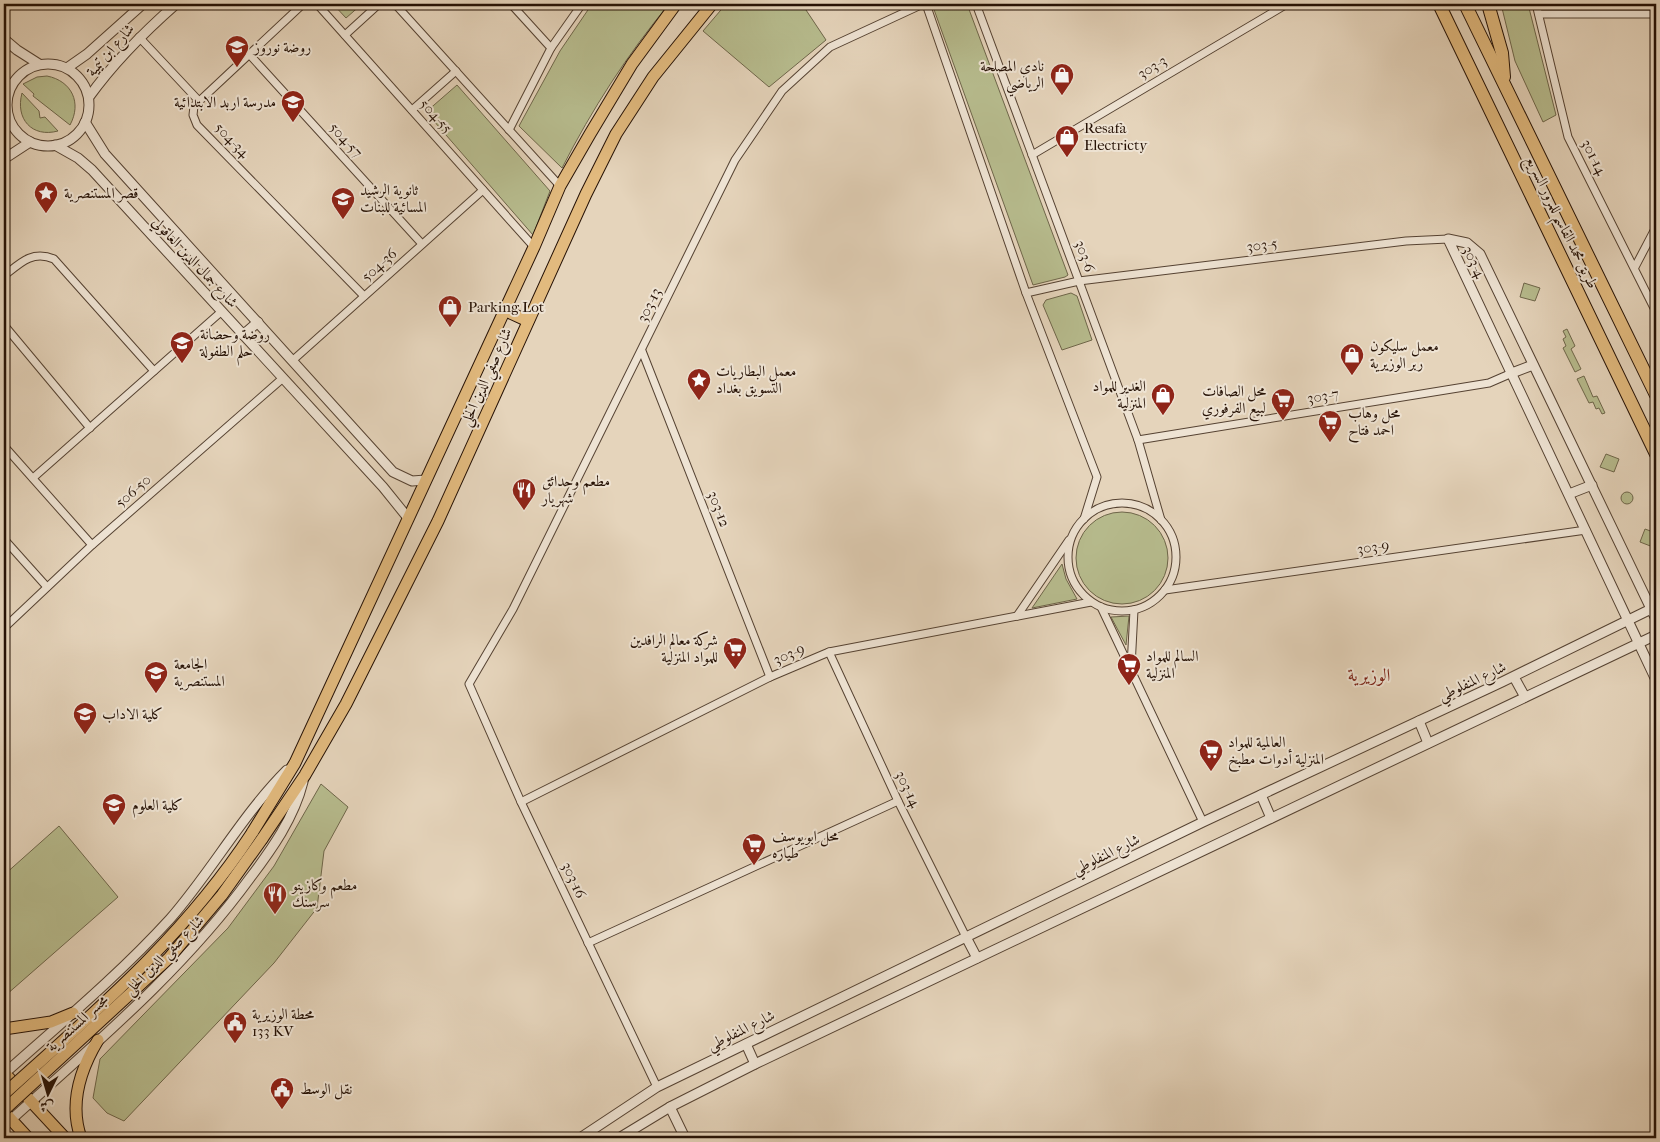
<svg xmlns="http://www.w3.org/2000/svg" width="1660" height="1142" font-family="'IM FELL French Canon',Amiri,serif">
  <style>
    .green { fill: #b7bc8e; stroke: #6e664a }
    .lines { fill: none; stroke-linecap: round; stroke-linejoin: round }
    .minor-casing { stroke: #554232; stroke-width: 9 }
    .tertiary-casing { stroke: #554232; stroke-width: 11 }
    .primary-casing { stroke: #251105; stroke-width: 13 }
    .motorway-casing { stroke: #251105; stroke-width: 14 }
    .minor { stroke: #eee3d3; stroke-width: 7 }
    .tertiary { stroke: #eee3d3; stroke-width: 9 }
    .primary { stroke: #e2ba7e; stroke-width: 11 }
    .motorway { stroke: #e2ba7e; stroke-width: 12 }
    .primary-bridge-casing { stroke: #251105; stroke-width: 13; stroke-linecap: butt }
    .primary-bridge { stroke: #e2ba7e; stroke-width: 11 }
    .labels { text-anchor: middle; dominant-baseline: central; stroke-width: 4; stroke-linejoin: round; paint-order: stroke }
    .poi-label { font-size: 15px; fill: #251105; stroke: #eee3d3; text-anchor: start }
    .street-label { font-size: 15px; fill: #251105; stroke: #eee3d3 }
    .quarter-label { font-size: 18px; fill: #7a1f14; stroke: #eee3d3 }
  </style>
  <rect width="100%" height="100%" fill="#e5d4bb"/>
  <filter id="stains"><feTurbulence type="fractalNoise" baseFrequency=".004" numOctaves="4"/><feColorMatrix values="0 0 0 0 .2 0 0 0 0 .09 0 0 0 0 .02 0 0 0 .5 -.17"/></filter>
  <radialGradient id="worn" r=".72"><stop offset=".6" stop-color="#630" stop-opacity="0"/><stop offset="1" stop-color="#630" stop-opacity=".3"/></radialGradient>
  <g class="green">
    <polygon points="333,4 362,4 346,18"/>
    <path d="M 592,4 L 669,4 C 627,55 592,109 562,168 L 519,126 L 560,51 Z"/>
    <polygon points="726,4 802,4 826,40 769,87 703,31"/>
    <polygon points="932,4 967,4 1068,275 1065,277 1033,285"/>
    <polygon points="1501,4 1528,4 1556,115 1543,122 1515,61"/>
    <path d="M 47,76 C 72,81 82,103 70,125 L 33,96 L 34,94 L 23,84 L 37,77 Z"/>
    <polygon points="457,85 550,191 533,235 426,112"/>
    <path d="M 22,93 L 39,111 L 40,118 L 45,117 L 58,131 C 32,138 15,119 22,93 Z"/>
    <polygon points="1524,283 1540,288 1535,301 1520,297"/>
    <polygon points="1071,293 1077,296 1092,340 1062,350 1043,305 1046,300"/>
    <polygon points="1567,329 1575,346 1571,349 1581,369 1575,372 1563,348 1566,346 1563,339 1566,337 1563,331"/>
    <polygon points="1584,376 1593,397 1597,396 1605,413 1602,414 1599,408 1596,409 1593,402 1589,403 1577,379"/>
    <polygon points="1606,454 1619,459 1614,472 1600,467"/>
    <circle cx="1627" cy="498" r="6"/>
    <circle cx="1122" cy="558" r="46"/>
    <polygon points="1645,529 1656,533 1653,547 1640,542"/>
    <polygon points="1062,564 1066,579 1077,599 1032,608"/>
    <polygon points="1129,616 1126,645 1111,617"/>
    <polygon points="321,784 348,807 324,851 317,908 274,963 124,1121 107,1113 93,1098 100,1059 228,928 274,866"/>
    <polygon points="59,826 118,897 6,995 4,992 4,875"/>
  </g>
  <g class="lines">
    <g class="minor-casing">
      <g id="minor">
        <polyline points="303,4 194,106 193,115 197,125 364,296"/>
        <polyline points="317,4 534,247"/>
        <polyline points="395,4 560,186"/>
        <polyline points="511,4 551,48"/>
        <polyline points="926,4 1026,293 1097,477 1084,519"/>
        <polyline points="976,4 1138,440 1161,520"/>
        <polyline points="1536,4 1568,137 1656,312"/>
        <polyline points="1539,14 1656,14"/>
        <polyline points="345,35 379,4"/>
        <polyline points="139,37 199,101"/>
        <polyline points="249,54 422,244"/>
        <polyline points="412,110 456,71"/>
        <polyline points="509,130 551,48 582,4"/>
        <polyline points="1032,155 1287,4"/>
        <polyline points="1635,267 1656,227"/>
        <path d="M 4,276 C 20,263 32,250 54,259 L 154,371"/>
        <polyline points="1026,293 1079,281 1406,241 1448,239"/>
        <polyline points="4,325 90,428"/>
        <polyline points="642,351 770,677"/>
        <polyline points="292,361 483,190"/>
        <polyline points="1138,440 1489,383 1512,373"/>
        <polyline points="4,446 92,545"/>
        <polyline points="33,478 222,311"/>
        <circle cx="1122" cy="557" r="54"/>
        <polyline points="4,539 47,587"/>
        <polyline points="1165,590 1586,530"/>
        <polyline points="1101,607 1203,822"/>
        <polyline points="1017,616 1069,540"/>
        <polyline points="4,628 92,545 283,378"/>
        <polyline points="829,652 898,801 966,937"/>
        <polyline points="1131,667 1134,610"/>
        <polyline points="521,802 770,677 829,652 1091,602"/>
        <polyline points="588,943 898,801"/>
        <polyline points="657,1087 521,802 469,684 513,609 735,160 782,91 830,47 923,4"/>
      </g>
    </g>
    <g class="tertiary-casing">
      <g id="tertiary">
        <polyline points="4,39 17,50 39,64"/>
        <circle cx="48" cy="105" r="41"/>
        <polyline points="67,68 87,54 143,4"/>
        <path d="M 89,97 C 114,62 143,33 176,4"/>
        <polyline points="85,122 105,154 393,472 412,481 426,480"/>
        <polyline points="55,145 78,158 92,170 383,487 408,518"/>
        <polyline points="4,159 30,142"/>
        <polyline points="243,335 258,322"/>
        <polyline points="1512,373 1533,365"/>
        <polyline points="1569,494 1592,485"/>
        <polyline points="1656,619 1480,254 1467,243 1448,239 1656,680"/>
        <polyline points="1514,677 1525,697"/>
        <polyline points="1419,721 1428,743"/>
        <polyline points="1261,795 1271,818"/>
        <polyline points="966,937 977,958"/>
        <polyline points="746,1044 755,1064"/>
        <path d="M 4,1074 C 60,1024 119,975 170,919 C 212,871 242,815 287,770"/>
        <polyline points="670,1107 685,1138"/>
        <path d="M 4,1126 C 90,1048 181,973 250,878 C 272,849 294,818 303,782"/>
        <polyline points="580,1138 657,1087 1203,822 1502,682 1651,609"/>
        <polyline points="619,1138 670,1107 755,1064 1656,635"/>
      </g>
    </g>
    <g class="primary-casing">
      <g id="primary">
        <polyline points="504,310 528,321"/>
        <polyline points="252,833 295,763 534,247 560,186 590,134 632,64 676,4"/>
        <polyline points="262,839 305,775 346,704 438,521 586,194 616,134 653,77 712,4"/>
        <polyline points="4,1029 51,1022 73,1013"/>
        <polyline points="4,1073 10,1079"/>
        <polyline points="26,1096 65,1138"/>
        <polyline points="6,1114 28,1138"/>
        <path d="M 81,1138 C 69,1104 80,1070 98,1040"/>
      </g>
    </g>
    <g class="motorway-casing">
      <g id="motorway">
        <polyline points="1439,4 1656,454"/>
        <polyline points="1465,4 1656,395"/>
        <polyline points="1488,4 1502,53 1504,77"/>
      </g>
    </g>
    <use href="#minor" class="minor"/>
    <use href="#tertiary" class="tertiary"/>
    <use href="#primary" class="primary"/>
    <use href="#motorway" class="motorway"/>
    <g class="primary-bridge-casing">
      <g id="primary-bridge">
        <path d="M 4,1094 C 96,1011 183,938 252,833"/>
        <polyline points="4,1110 169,958 222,895 262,839"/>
      </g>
    </g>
    <use href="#primary-bridge" class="primary-bridge"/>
  </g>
  <defs>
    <g id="school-pin" transform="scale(1.25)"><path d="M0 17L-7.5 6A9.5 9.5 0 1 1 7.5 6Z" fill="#8f2418" stroke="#eee3d3"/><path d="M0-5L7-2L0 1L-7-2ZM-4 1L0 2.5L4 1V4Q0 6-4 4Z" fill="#fff"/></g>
    <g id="shop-pin" transform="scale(1.25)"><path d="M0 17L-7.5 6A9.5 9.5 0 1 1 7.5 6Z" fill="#8f2418" stroke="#eee3d3"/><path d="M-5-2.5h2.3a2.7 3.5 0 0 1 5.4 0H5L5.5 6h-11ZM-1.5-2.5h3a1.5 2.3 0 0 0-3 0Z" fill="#fff"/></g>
    <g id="sight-pin" transform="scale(1.25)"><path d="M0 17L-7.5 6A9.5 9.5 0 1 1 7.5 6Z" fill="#8f2418" stroke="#eee3d3"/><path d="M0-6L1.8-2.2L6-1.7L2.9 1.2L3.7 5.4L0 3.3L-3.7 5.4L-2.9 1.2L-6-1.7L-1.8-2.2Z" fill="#fff"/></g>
    <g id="supermarket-pin" transform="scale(1.25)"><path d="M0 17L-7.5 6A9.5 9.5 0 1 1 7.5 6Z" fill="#8f2418" stroke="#eee3d3"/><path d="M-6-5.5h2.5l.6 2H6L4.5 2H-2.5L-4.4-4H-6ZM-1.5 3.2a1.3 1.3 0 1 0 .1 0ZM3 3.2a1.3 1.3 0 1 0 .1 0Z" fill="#fff"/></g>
    <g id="restaurant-pin" transform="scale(1.25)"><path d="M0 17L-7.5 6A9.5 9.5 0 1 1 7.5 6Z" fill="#8f2418" stroke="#eee3d3"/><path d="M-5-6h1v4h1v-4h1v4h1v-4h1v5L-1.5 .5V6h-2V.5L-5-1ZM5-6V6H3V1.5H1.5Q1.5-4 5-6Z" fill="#fff"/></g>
    <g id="university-pin" transform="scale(1.25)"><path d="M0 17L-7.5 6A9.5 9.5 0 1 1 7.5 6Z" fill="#8f2418" stroke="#eee3d3"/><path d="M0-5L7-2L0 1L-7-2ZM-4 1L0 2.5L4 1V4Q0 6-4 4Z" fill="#fff"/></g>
    <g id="civic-pin" transform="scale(1.25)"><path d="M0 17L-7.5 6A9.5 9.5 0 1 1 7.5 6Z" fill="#8f2418" stroke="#eee3d3"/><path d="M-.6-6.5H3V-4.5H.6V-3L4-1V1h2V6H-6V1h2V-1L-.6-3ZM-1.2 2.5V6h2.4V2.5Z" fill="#fff"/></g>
  </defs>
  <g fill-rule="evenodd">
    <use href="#school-pin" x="237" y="47"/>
    <use href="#shop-pin" x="1062" y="75"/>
    <use href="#school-pin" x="293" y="102"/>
    <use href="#shop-pin" x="1067" y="137"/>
    <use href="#sight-pin" x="46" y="193"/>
    <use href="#school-pin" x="343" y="199"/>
    <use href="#shop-pin" x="450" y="307"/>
    <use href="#school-pin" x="182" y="343"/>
    <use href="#shop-pin" x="1352" y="355"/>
    <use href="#sight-pin" x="699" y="380"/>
    <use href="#shop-pin" x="1163" y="395"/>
    <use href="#supermarket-pin" x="1283" y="400"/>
    <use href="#supermarket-pin" x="1330" y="422"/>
    <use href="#restaurant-pin" x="524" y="490"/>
    <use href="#supermarket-pin" x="735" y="649"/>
    <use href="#supermarket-pin" x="1129" y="665"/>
    <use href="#university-pin" x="156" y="673"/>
    <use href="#university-pin" x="85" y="714"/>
    <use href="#supermarket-pin" x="1211" y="751"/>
    <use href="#university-pin" x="114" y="805"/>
    <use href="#supermarket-pin" x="754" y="845"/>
    <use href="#restaurant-pin" x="275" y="894"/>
    <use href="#civic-pin" x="235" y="1023"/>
    <use href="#civic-pin" x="282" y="1089"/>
  </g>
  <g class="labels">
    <g class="poi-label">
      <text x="254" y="47">روضة نوروز</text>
      <text x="1044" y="66" text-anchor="end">نادي المصلحة<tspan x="1044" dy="17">الرياضي</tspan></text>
      <text x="276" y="102" text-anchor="end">مدرسة اربد الابتدائية</text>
      <text x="1084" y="128">Resafa<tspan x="1084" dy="17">Electricty</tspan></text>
      <text x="360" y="190">ثانوية الرشيد<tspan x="360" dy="17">المسائية للبنات</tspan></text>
      <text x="64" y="193">قصر المستنصرية</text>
      <text x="468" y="307">Parking Lot</text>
      <text x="200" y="334">روضة وحضانة<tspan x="200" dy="17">حلم الطفولة</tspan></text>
      <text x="1370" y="346">معمل سليكون<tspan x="1370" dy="17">ربر الوزيرية</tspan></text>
      <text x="716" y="371">معمل البطاريات<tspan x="716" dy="17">التسويق بغداد</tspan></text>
      <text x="1146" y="386" text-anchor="end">الغدير للمواد<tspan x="1146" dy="17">المنزلية</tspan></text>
      <text x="1266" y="391" text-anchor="end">محل الصافات<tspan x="1266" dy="17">لبيع الفرفوري</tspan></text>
      <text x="1348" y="413">محل وهاب<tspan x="1348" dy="17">احمد فتاح</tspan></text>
      <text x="542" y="481">مطعم وحدائق<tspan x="542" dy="17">شهريار</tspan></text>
      <text x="718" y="640" text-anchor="end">شركة معالم الرافدين<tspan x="718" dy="17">للمواد المنزلية</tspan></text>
      <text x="1146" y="656">السالم للمواد<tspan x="1146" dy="17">المنزلية</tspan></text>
      <text x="174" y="664">الجامعة<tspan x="174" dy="17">المستنصرية</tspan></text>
      <text x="102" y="714">كلية الاداب</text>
      <text x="1228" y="742">العالمية للمواد<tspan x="1228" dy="17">المنزلية أدوات مطبخ</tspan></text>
      <text x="132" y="805">كلية العلوم</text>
      <text x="772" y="836">محل ابويوسف<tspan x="772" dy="17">طياره</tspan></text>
      <text x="292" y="885">مطعم وكازينو<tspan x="292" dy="17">سرسنك</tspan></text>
      <text x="252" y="1014">محطة الوزيرية<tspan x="252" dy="17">133 KV</tspan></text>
      <text x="300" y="1089">نقل الوسط</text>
    </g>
    <g class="street-label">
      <text transform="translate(110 50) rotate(-49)">شارع ابن تيمية</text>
      <text transform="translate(1152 67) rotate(-31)">303-3</text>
      <text transform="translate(436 116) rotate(48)">504-55</text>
      <text transform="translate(232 140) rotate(46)">504-34</text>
      <text transform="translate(346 140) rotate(48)">504-57</text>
      <text transform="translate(1594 157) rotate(63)">301-14</text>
      <text transform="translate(1562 222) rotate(64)">طريق محمد القاسم للمرور السريع</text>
      <text transform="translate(1262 245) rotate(-7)">303-5</text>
      <text transform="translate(1085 256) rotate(70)">303-6</text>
      <text transform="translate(195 262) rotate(47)">شارع جمال الدين العاقولي</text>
      <text transform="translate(1474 262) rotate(65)">303-4</text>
      <text transform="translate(379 265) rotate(-42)">504-36</text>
      <text transform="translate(649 305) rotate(-64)">303-13</text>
      <text transform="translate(486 377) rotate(-66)">شارع صفي الدين الحلي</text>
      <text transform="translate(1323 396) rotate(-9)">303-7</text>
      <text transform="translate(133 491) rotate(-41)">506-50</text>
      <text transform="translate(719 509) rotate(69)">303-12</text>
      <text transform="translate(1373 547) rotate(-8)">303-9</text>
      <text transform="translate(789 654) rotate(-23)">303-9</text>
      <text transform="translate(1472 681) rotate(-25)">شارع المنفلوطي</text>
      <text transform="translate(908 789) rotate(64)">303-14</text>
      <text transform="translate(1106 854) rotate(-26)">شارع المنفلوطي</text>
      <text transform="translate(574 880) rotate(65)">303-16</text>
      <text transform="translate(164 955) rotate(-45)">شارع صفي الدين الحلي</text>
      <text transform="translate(77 1023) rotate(-42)">مجسر المستنصرية</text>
      <text transform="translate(741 1030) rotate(-26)">شارع المنفلوطي</text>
    </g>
    <g class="quarter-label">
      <text x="1369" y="675">الوزيرية</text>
    </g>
  </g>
  <rect width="1660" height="1142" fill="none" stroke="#e5d4bb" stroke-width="20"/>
  <rect x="5" y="5" width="1650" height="1132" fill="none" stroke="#251105" stroke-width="2.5"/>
  <rect x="10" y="10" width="1640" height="1122" fill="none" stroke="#251105"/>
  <g transform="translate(48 1094) rotate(185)" stroke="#eee3d3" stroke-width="4" paint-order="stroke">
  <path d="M0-4L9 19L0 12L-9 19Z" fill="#251105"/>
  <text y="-8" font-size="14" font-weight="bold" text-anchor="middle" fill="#251105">ش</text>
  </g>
  <rect width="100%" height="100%" filter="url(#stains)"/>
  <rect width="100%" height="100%" fill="url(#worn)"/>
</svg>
